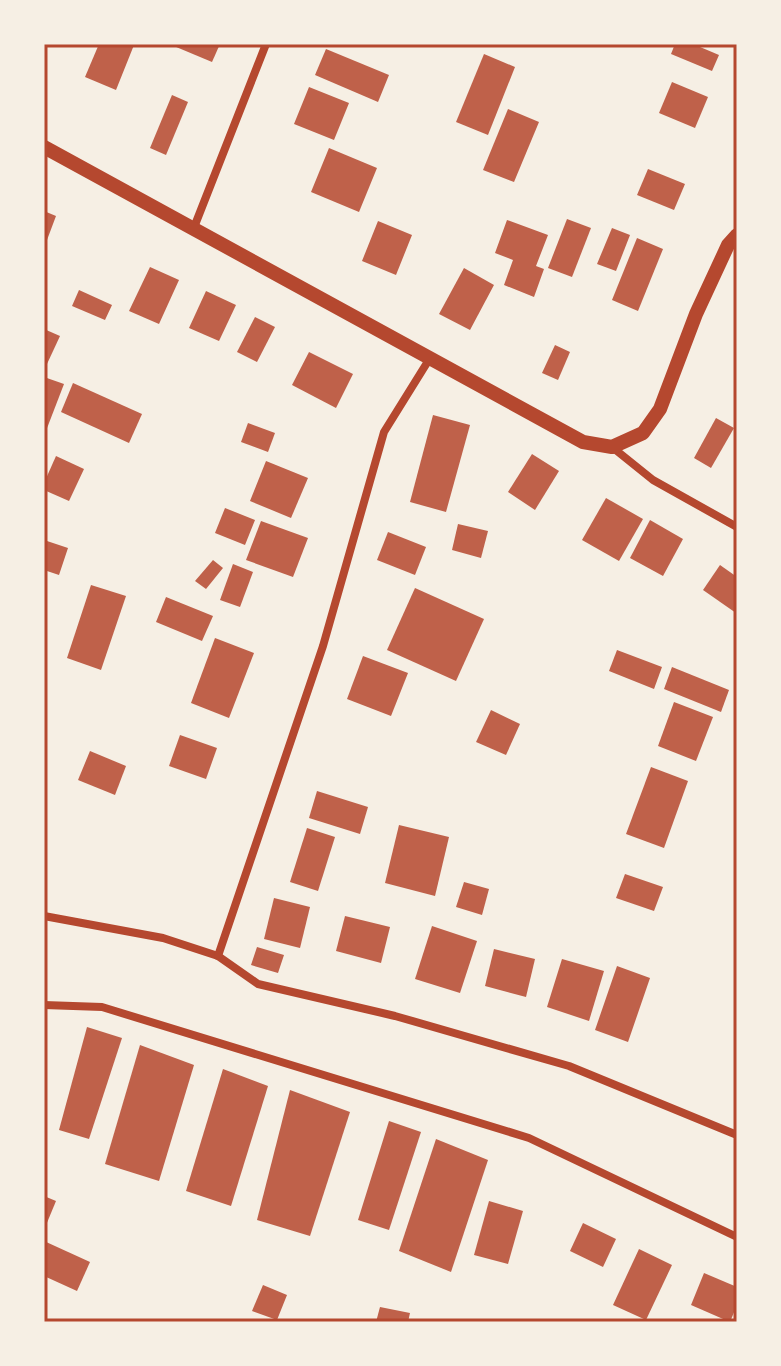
<svg xmlns="http://www.w3.org/2000/svg" width="781" height="1366" font-family="Mulish,sans-serif">
  <style>
    .building { fill: #bf614a }
    .lines { fill: none; stroke-linecap: round; stroke-linejoin: round }
    .minor { stroke: #b5482f; stroke-width: 8 }
    .tertiary { stroke: #b5482f; stroke-width: 14 }
    .neatline { fill: none; stroke: #b5482f; stroke-width: 3 }
  </style>
  <rect width="100%" height="100%" fill="#f6efe4"/>
  <g class="building">
    <polygon points="99,44 134,45 116,90 85,77"/>
    <polygon points="169,44 220,44 212,62"/>
    <polygon points="675,44 693,44 719,55 712,71 671,54"/>
    <polygon points="326,49 389,75 378,102 315,75"/>
    <polygon points="484,54 515,67 488,135 456,122"/>
    <polygon points="672,82 708,97 695,128 659,113"/>
    <polygon points="309,87 349,103 334,140 294,124"/>
    <polygon points="172,95 188,102 166,155 150,148"/>
    <polygon points="508,109 539,122 514,182 483,170"/>
    <polygon points="329,148 377,168 359,212 311,192"/>
    <polygon points="648,169 685,184 674,210 637,195"/>
    <polygon points="44,211 56,216 44,248"/>
    <polygon points="567,219 591,228 572,277 548,268"/>
    <polygon points="507,220 548,235 536,266 544,269 534,297 504,285 513,260 495,253"/>
    <polygon points="378,221 412,235 396,275 362,261"/>
    <polygon points="612,228 630,235 616,271 597,264"/>
    <polygon points="637,238 663,249 638,311 612,300"/>
    <polygon points="150,267 179,280 159,324 129,311"/>
    <polygon points="464,268 494,285 470,330 439,314"/>
    <polygon points="79,290 112,305 105,320 72,306"/>
    <polygon points="206,291 236,305 219,341 189,328"/>
    <polygon points="255,317 275,327 257,362 237,352"/>
    <polygon points="44,329 60,336 47,364 44,363"/>
    <polygon points="555,345 570,352 558,380 542,373"/>
    <polygon points="309,352 353,374 336,408 292,385"/>
    <polygon points="44,377 64,384 44,436"/>
    <polygon points="73,383 142,414 129,443 61,412"/>
    <polygon points="433,415 470,425 446,512 410,502"/>
    <polygon points="716,418 734,428 711,468 694,458"/>
    <polygon points="248,423 275,433 268,452 241,442"/>
    <polygon points="532,454 559,471 535,510 508,492"/>
    <polygon points="56,456 84,469 69,501 44,490 44,483"/>
    <polygon points="266,461 308,478 291,518 250,501"/>
    <polygon points="606,498 643,519 619,561 582,540"/>
    <polygon points="225,508 255,520 245,545 215,533"/>
    <polygon points="650,520 683,539 663,576 630,558"/>
    <polygon points="261,521 308,538 293,577 246,560"/>
    <polygon points="458,524 488,531 481,558 452,550"/>
    <polygon points="388,532 426,547 415,575 377,560"/>
    <polygon points="44,540 68,548 59,575 44,570"/>
    <polygon points="213,560 223,568 206,589 195,581"/>
    <polygon points="233,564 253,572 240,607 220,600"/>
    <polygon points="720,565 737,577 736,613 703,590"/>
    <polygon points="91,585 126,596 101,670 67,658"/>
    <polygon points="415,588 484,619 456,681 387,650"/>
    <polygon points="166,597 213,616 202,641 156,622"/>
    <polygon points="215,638 254,653 229,718 191,703"/>
    <polygon points="617,650 662,667 654,689 609,671"/>
    <polygon points="363,656 408,673 391,716 347,699"/>
    <polygon points="672,667 729,690 721,712 664,689"/>
    <polygon points="674,702 713,717 696,761 658,746"/>
    <polygon points="491,710 520,724 506,755 476,742"/>
    <polygon points="180,735 217,748 206,779 169,766"/>
    <polygon points="90,751 126,766 115,795 78,780"/>
    <polygon points="651,767 688,781 664,848 626,834"/>
    <polygon points="317,791 368,807 360,834 309,818"/>
    <polygon points="399,825 449,837 435,896 385,883"/>
    <polygon points="307,828 335,837 318,891 290,882"/>
    <polygon points="625,874 663,887 654,911 616,898"/>
    <polygon points="464,882 489,889 482,915 456,907"/>
    <polygon points="274,898 310,907 300,948 264,939"/>
    <polygon points="345,916 390,927 381,963 336,951"/>
    <polygon points="432,926 477,941 460,993 415,979"/>
    <polygon points="257,947 284,955 278,973 251,965"/>
    <polygon points="494,949 535,959 526,997 485,986"/>
    <polygon points="562,959 604,971 589,1021 547,1007"/>
    <polygon points="617,966 650,978 628,1042 595,1030"/>
    <polygon points="87,1027 122,1038 89,1139 59,1130"/>
    <polygon points="140,1045 194,1065 159,1181 105,1164"/>
    <polygon points="223,1069 268,1086 231,1206 186,1191"/>
    <polygon points="290,1090 350,1112 310,1236 257,1220"/>
    <polygon points="389,1121 421,1132 389,1230 358,1220"/>
    <polygon points="436,1139 488,1160 451,1272 399,1251"/>
    <polygon points="44,1196 56,1201 44,1230"/>
    <polygon points="489,1201 523,1211 508,1264 474,1255"/>
    <polygon points="583,1223 616,1239 603,1267 570,1251"/>
    <polygon points="44,1241 90,1262 77,1291 44,1276"/>
    <polygon points="639,1249 672,1265 646,1320 613,1305"/>
    <polygon points="704,1273 737,1287 737,1305 730,1322 691,1305"/>
    <polygon points="263,1285 287,1295 277,1320 252,1311"/>
    <polygon points="380,1307 410,1313 408,1322 376,1322"/>
  </g>
  <g class="lines">
    <g class="minor">
      <polyline points="193,230 266,44"/>
      <polyline points="612,447 653,480 737,527"/>
      <polyline points="44,916 163,938 218,956 258,984 395,1016 569,1066 737,1135"/>
      <polyline points="218,956 323,646 384,432 430,358"/>
      <polyline points="44,1005 102,1007 529,1138 737,1237"/>
    </g>
    <polyline class="tertiary" points="44,147 583,442 612,447 643,433 660,409 696,314 728,245 737,235"/>
  </g>
  <rect width="781" height="1366" fill="none" stroke="#f6efe4" stroke-width="92"/>
  <rect x="46" y="46" width="689" height="1274" class="neatline"/>
</svg>
